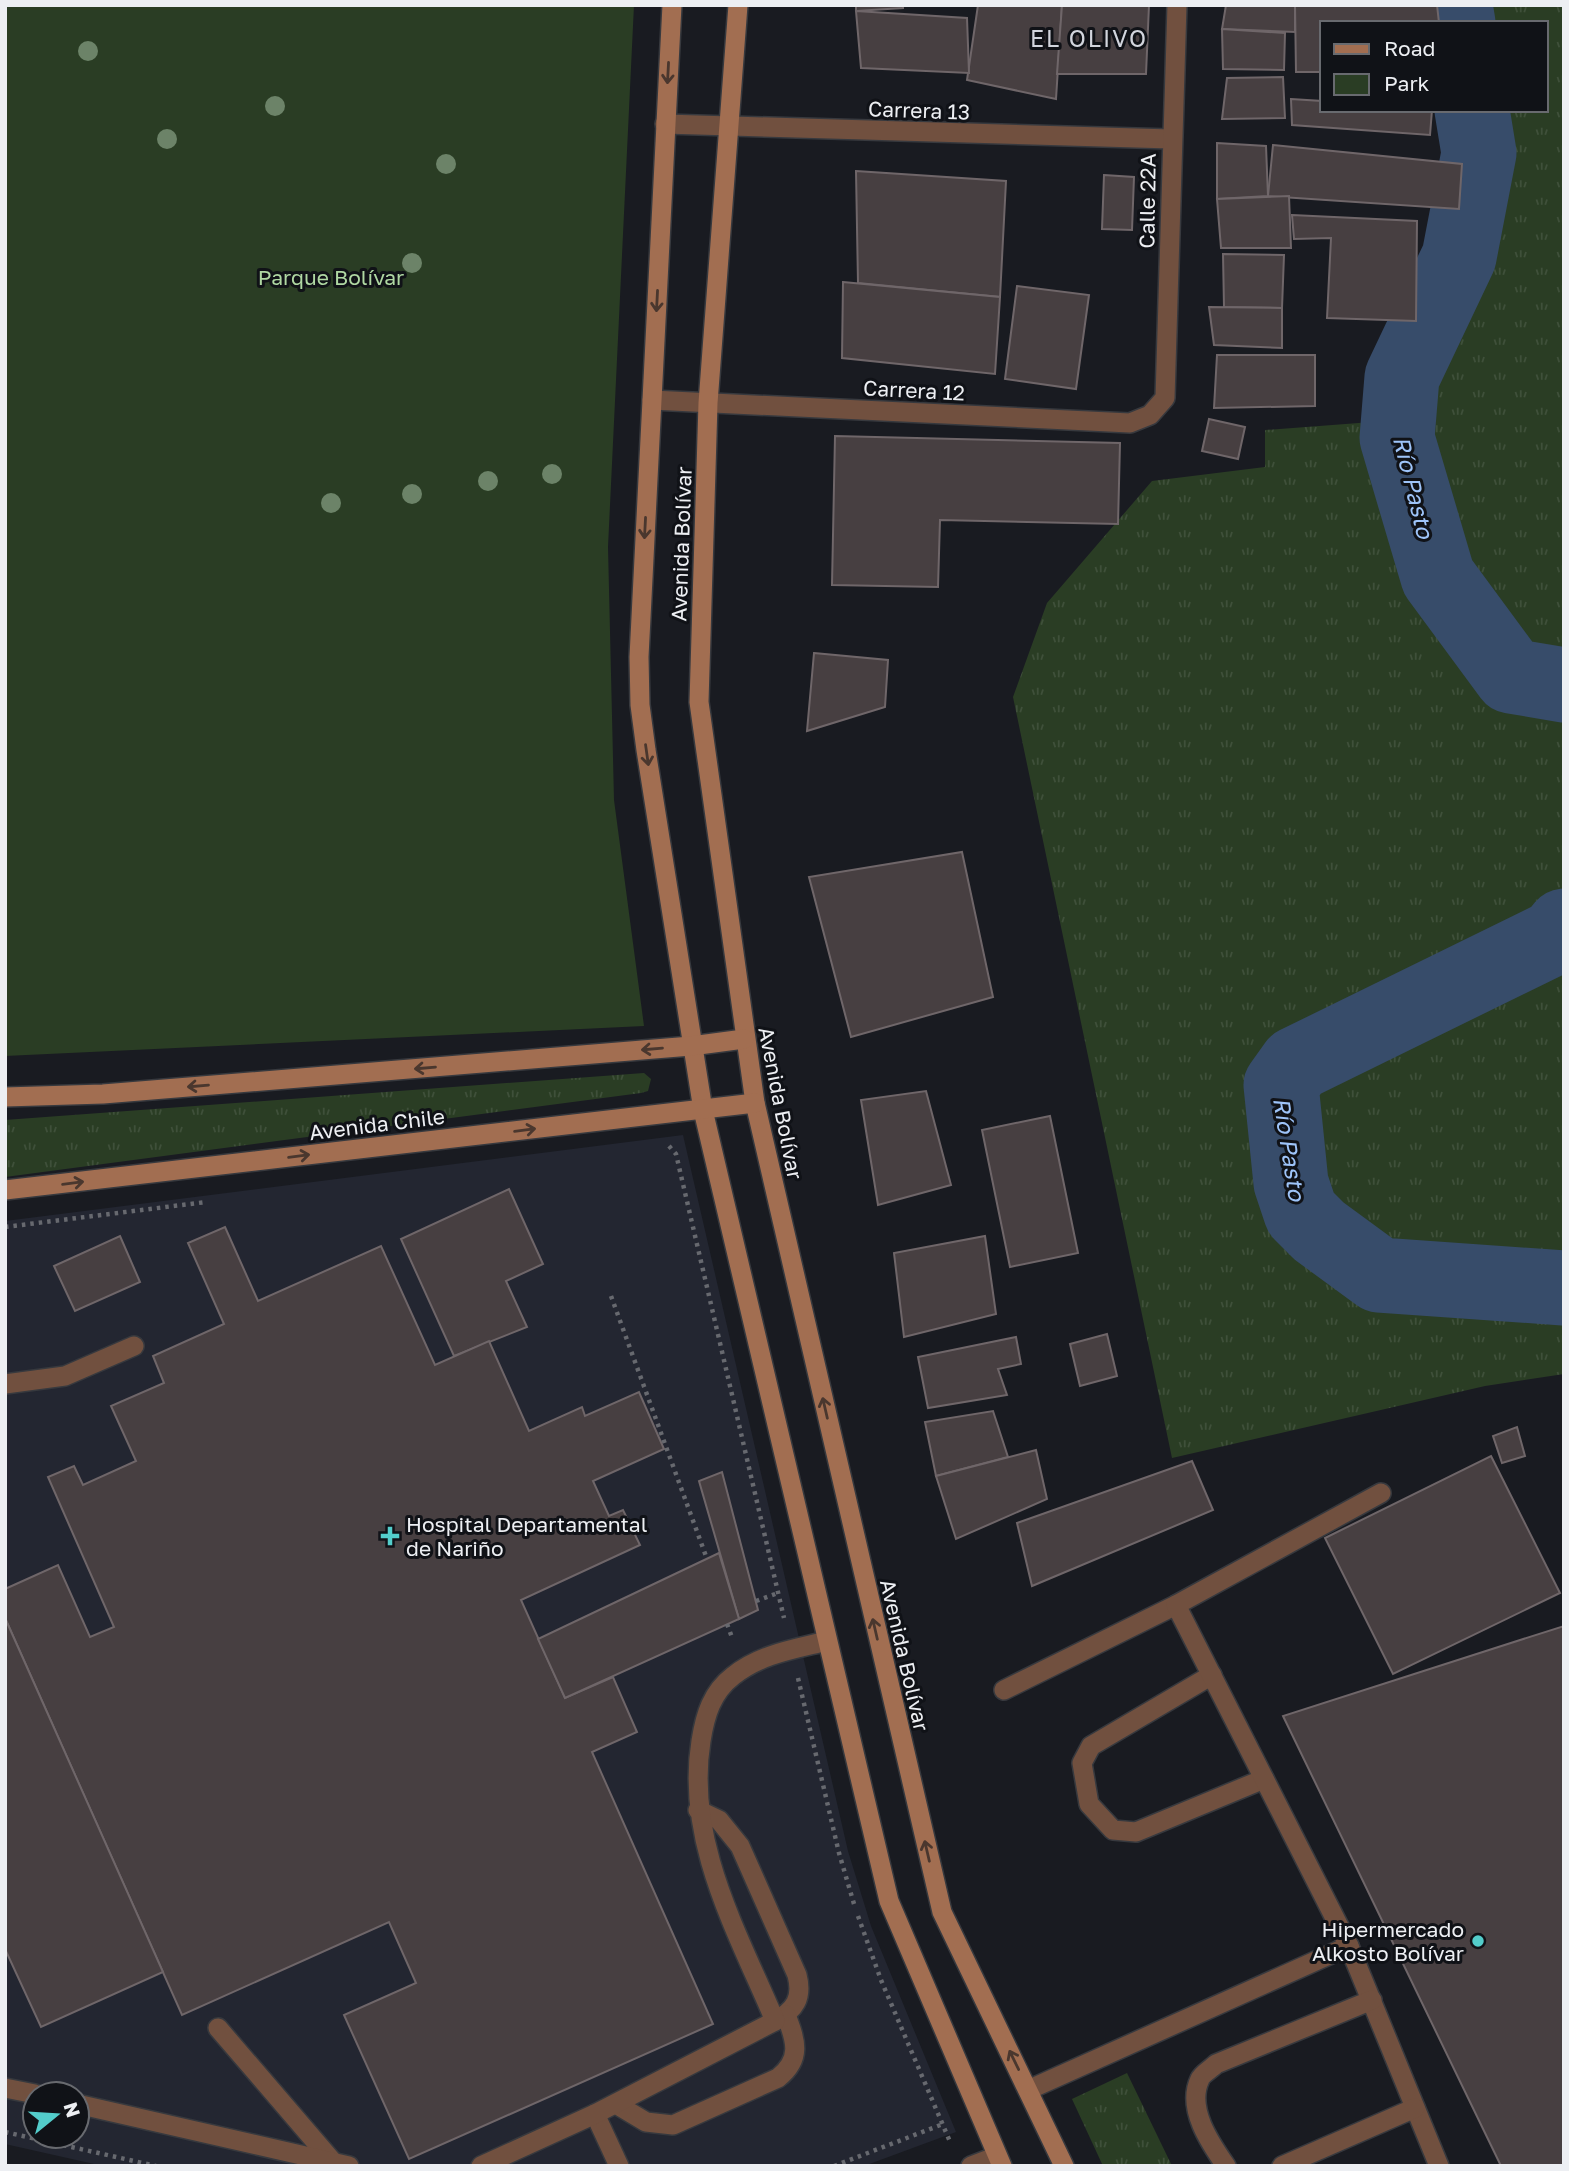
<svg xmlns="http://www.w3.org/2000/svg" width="1569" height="2171" font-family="'Golos Text',sans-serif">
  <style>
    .built { fill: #232631; fill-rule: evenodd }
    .grass { fill: url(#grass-tufts) }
    .park { fill: #2a3d24 }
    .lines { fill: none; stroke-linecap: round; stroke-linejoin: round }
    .river { stroke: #374c6a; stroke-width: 75 }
    .building { fill: #473f41; stroke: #6f6669; stroke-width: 2 }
    .service-casing { stroke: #37393e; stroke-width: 22 }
    .minor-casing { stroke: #37393e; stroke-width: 22 }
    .secondary-casing { stroke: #37393e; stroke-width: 22 }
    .path { stroke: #67696f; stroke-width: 4.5; stroke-dasharray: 3.5 5; stroke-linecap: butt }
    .service { stroke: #71503f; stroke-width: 19 }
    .minor { stroke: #71503f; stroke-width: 19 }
    .secondary { stroke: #a26e51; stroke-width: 19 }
    .tree { fill: #6c8368 }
    .oneway { stroke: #4a372e }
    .poi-dot { fill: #53cdcb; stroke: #101217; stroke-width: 2.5 }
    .labels { text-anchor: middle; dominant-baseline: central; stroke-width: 6; stroke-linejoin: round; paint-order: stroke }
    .street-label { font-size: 21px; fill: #edeff3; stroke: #101217 }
    .park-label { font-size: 21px; fill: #afd8a2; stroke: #101217 }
    .poi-label { font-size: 21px; fill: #edeff3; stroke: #101217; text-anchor: start }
    .neighbourhood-label { font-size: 23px; letter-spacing: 2px; fill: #d2d5dd; stroke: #101217 }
    .water-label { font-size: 23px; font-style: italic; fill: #9ec4f9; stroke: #101217 }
  </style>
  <defs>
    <pattern id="grass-tufts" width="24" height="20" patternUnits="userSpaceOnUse" patternTransform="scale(1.75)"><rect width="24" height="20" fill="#2a3d24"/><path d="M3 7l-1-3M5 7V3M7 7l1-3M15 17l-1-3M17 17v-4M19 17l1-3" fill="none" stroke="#3f503a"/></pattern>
  </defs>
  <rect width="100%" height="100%" fill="#191b21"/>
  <path class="built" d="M 683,1135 L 848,1851 L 871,1926 L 956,2132 L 864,2166 L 103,2166 L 5,2144 L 5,1221 ZM 35,2094 L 77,2094 L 77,2136 L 35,2136 Z"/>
  <g class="grass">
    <polygon points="1473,5 1564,5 1564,676 1521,669 1444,571 1406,438 1411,384 1475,262 1494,159 1487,110 1546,110 1546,23 1475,23"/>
    <polygon points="1372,422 1405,513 1445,606 1507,690 1564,695 1564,907 1528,939 1306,1044 1272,1083 1293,1221 1355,1273 1421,1297 1564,1301 1564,1374 1485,1386 1172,1458 1013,697 1047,603 1152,481 1265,467 1265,430"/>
    <polygon points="1564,941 1564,1274 1375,1252 1309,1198 1290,1077 1441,996"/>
    <polygon points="644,1073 651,1079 648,1091 641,1093 5,1177 5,1120"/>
    <polygon points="1127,2073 1172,2166 1103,2166 1072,2099"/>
  </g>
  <polygon class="park" points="5,5 634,5 608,547 614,800 644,1026 5,1056"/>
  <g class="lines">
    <g class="river">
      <polyline points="1455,5 1458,23"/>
      <polyline points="1472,110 1479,153 1459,257 1402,377 1397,438 1438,577 1511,676 1564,685"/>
      <polyline points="1564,926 1555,937 1296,1064 1281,1085 1291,1183 1301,1213 1319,1231 1379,1275 1564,1288"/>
    </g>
  </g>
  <g class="building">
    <polygon points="856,5 903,5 903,8 856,11"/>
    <polygon points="978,5 1062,5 1056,99 967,80"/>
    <polygon points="1062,5 1149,5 1146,74 1057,74"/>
    <polygon points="1226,5 1295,5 1295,32 1222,29"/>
    <polygon points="1295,5 1437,5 1439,23 1322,23 1322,72 1296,72"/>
    <polygon points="856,11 967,18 969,73 861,68"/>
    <polygon points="1222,29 1285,33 1284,70 1223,69"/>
    <polygon points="1283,77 1285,118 1222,119 1227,78"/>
    <polygon points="1291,99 1322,101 1322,110 1432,110 1430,135 1292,125"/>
    <polygon points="1217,143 1266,146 1268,196 1217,199"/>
    <polygon points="1273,145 1462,164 1459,209 1268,196"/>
    <polygon points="856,171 1006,181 1000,297 858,283"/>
    <polygon points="1104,175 1134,177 1132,230 1102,229"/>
    <polygon points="1289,196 1291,248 1221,248 1217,199"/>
    <polygon points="1292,215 1417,221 1416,321 1327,318 1331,238 1294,239"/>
    <polygon points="1223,254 1284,255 1282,308 1224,307"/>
    <polygon points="843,282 1000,297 995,374 842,358"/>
    <polygon points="1017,286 1089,295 1076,389 1005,379"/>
    <polygon points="1209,307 1282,308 1282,348 1214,345"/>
    <polygon points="1217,355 1315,355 1315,406 1214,408"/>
    <polygon points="1209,419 1245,427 1238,459 1202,451"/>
    <polygon points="835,436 1120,443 1118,524 940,520 938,587 832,585"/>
    <polygon points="814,653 888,660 885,707 807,731"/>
    <polygon points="962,852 993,997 851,1037 809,877"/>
    <polygon points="926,1091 951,1185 878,1205 861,1100"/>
    <polygon points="1050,1116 1078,1253 1010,1267 982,1130"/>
    <polygon points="509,1189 543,1264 506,1281 527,1327 454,1356 401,1239"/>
    <polygon points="225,1227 258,1301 381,1246 435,1365 489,1341 529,1431 582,1407 585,1416 639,1392 664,1449 593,1481 609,1516 623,1510 640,1545 521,1600 565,1698 613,1677 637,1732 592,1752 713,2024 409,2159 344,2015 416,1983 389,1922 182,2015 5,1618 5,1589 58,1565 90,1637 114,1627 48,1477 74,1466 83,1485 136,1461 111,1406 164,1383 153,1356 224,1324 188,1243"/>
    <polygon points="120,1236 140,1282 75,1311 54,1266"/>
    <polygon points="985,1236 996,1314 904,1337 894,1253"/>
    <polygon points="1107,1334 1117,1376 1080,1386 1070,1344"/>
    <polygon points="1016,1337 1021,1364 998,1369 1007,1395 928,1408 918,1357"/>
    <polygon points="993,1411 1008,1457 936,1476 925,1422"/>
    <polygon points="1517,1427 1525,1456 1502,1463 1493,1436"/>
    <polygon points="1036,1450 1047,1499 956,1539 936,1476"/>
    <polygon points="1491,1456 1560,1593 1393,1674 1325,1538"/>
    <polygon points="1192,1461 1213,1510 1032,1586 1017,1523"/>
    <polygon points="722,1472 758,1610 739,1619 699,1481"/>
    <polygon points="719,1553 739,1619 565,1698 538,1639"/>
    <polygon points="5,1618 163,1972 41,2027 5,1949"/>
    <polygon points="1564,1626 1564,2166 1501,2166 1283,1716"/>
  </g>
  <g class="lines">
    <g class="service-casing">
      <g id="service">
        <polyline points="5,1384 65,1376 134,1346"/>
        <polyline points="1212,1675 1091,1746 1082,1763 1089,1804 1113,1830 1136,1832 1264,1779"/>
        <polyline points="1004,1690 1176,1605"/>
        <path d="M 698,1810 L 719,1820 L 740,1846 L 797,1975 C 803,1998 795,2010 775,2021"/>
        <polyline points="1349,1946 1176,1605 1381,1493"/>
        <polyline points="218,2028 333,2162"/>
        <polyline points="5,2088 35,2094"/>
        <polyline points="1028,2090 1349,1946 1439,2166"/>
        <polyline points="77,2104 349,2166"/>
        <path d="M 616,2104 L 646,2122 L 673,2125 L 778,2078 C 802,2059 796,2041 786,2015"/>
        <polyline points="595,2114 619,2166"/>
        <path d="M 481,2166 L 595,2114 L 775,2021 C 737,1931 685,1841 701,1741 C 705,1715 712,1692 733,1676 C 760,1654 795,1649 827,1641"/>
        <path d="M 1226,2166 C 1210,2143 1186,2108 1200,2079 C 1202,2074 1211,2069 1216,2064 L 1372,2000"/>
        <polyline points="1282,2166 1415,2108"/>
      </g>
    </g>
    <g class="minor-casing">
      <g id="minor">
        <polyline points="665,124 1171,139"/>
        <polyline points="652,400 1130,423 1150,415 1165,398 1177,5"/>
        <polyline points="971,2166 997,2156"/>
      </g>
    </g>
    <g class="secondary-casing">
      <g id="secondary">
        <polyline points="672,5 639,657 640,705 646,750 703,1110 889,1901 1002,2166"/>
        <polyline points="738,5 708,403 699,702 755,1103 942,1912 1064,2166"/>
        <polyline points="5,1097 103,1094 691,1046 744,1039"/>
        <polyline points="5,1190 755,1103"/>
      </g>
    </g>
    <g class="path">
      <polyline points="669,1146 676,1154 784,1618"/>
      <polyline points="5,1227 206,1202"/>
      <polyline points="611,1296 707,1559"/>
      <polyline points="756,1601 778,1593"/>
      <polyline points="727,1624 733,1640"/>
      <polyline points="798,1678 839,1853 854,1904"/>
      <polyline points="858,1916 881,1980 951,2144"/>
      <polyline points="5,2132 156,2166"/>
      <polyline points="834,2166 943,2124"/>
    </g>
    <use href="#service" class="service"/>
    <use href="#minor" class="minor"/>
    <use href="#secondary" class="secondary"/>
  </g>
  <g class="tree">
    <circle cx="88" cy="51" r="10"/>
    <circle cx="275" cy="106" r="10"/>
    <circle cx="167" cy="139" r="10"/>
    <circle cx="446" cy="164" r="10"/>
    <circle cx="412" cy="263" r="10"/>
    <circle cx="552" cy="474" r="10"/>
    <circle cx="488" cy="481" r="10"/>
    <circle cx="412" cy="494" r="10"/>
    <circle cx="331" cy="503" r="10"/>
  </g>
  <defs><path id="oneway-shaft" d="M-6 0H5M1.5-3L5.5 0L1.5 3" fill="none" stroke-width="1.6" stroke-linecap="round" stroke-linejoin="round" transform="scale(1.75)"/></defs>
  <g class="oneway">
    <use href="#oneway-shaft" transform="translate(668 73) rotate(93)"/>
    <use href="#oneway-shaft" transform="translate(657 301) rotate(93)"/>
    <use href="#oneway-shaft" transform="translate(645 528) rotate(93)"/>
    <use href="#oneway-shaft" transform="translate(647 755) rotate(82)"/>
    <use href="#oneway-shaft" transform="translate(652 1049) rotate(175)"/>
    <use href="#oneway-shaft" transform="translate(425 1068) rotate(175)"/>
    <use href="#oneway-shaft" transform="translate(198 1086) rotate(175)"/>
    <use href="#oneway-shaft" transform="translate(525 1130) rotate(-7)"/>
    <use href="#oneway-shaft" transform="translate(299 1156) rotate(-7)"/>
    <use href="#oneway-shaft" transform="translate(73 1183) rotate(-7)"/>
    <use href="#oneway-shaft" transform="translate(825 1408) rotate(-103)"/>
    <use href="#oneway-shaft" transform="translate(875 1629) rotate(-103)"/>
    <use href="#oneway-shaft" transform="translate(927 1851) rotate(-103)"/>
    <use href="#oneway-shaft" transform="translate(1014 2060) rotate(-116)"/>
  </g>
  <g class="poi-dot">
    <path d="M386.5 1525.5h7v7h7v7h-7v7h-7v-7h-7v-7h7z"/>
    <circle cx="1478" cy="1941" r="7"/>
  </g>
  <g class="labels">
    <g class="street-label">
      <text transform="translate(919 110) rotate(2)">Carrera 13</text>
      <text transform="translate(1147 201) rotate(-89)">Calle 22A</text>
      <text transform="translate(914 390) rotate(3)">Carrera 12</text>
      <text transform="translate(681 544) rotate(-88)">Avenida Bolívar</text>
      <text transform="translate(781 1103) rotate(79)">Avenida Bolívar</text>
      <text transform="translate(377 1124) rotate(-7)">Avenida Chile</text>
      <text transform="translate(905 1655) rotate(77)">Avenida Bolívar</text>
    </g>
    <g class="park-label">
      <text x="331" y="277">Parque Bolívar</text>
    </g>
    <g class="poi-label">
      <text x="406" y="1524">Hospital Departamental<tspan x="406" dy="24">de Nariño</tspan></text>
      <text x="1464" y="1929" text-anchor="end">Hipermercado<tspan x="1464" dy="24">Alkosto Bolívar</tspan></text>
    </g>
    <g class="neighbourhood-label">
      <text x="1089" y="38">EL OLIVO</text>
    </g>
    <g class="water-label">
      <text transform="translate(1414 487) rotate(76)">Río Pasto</text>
      <text transform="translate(1290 1149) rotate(81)">Río Pasto</text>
    </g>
  </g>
  <rect width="1569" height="2171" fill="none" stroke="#edeff3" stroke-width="14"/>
  <rect x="1320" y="21" width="228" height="91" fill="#101217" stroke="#686a6f" stroke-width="2"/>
  <rect x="1334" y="44" width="35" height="10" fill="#a26e51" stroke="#686a6f" stroke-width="2"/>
  <text x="1384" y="56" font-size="21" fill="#edeff3">Road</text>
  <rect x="1334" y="74" width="35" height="21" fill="#2a3d24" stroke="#686a6f" stroke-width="2"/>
  <text x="1384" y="91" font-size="21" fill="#edeff3">Park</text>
  <g transform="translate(56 2115) rotate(72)"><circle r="33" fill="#101217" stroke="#686a6f" stroke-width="2"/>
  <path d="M0-5L12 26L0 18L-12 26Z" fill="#53cdcb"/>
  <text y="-10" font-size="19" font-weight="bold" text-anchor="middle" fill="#edeff3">N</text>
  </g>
</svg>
